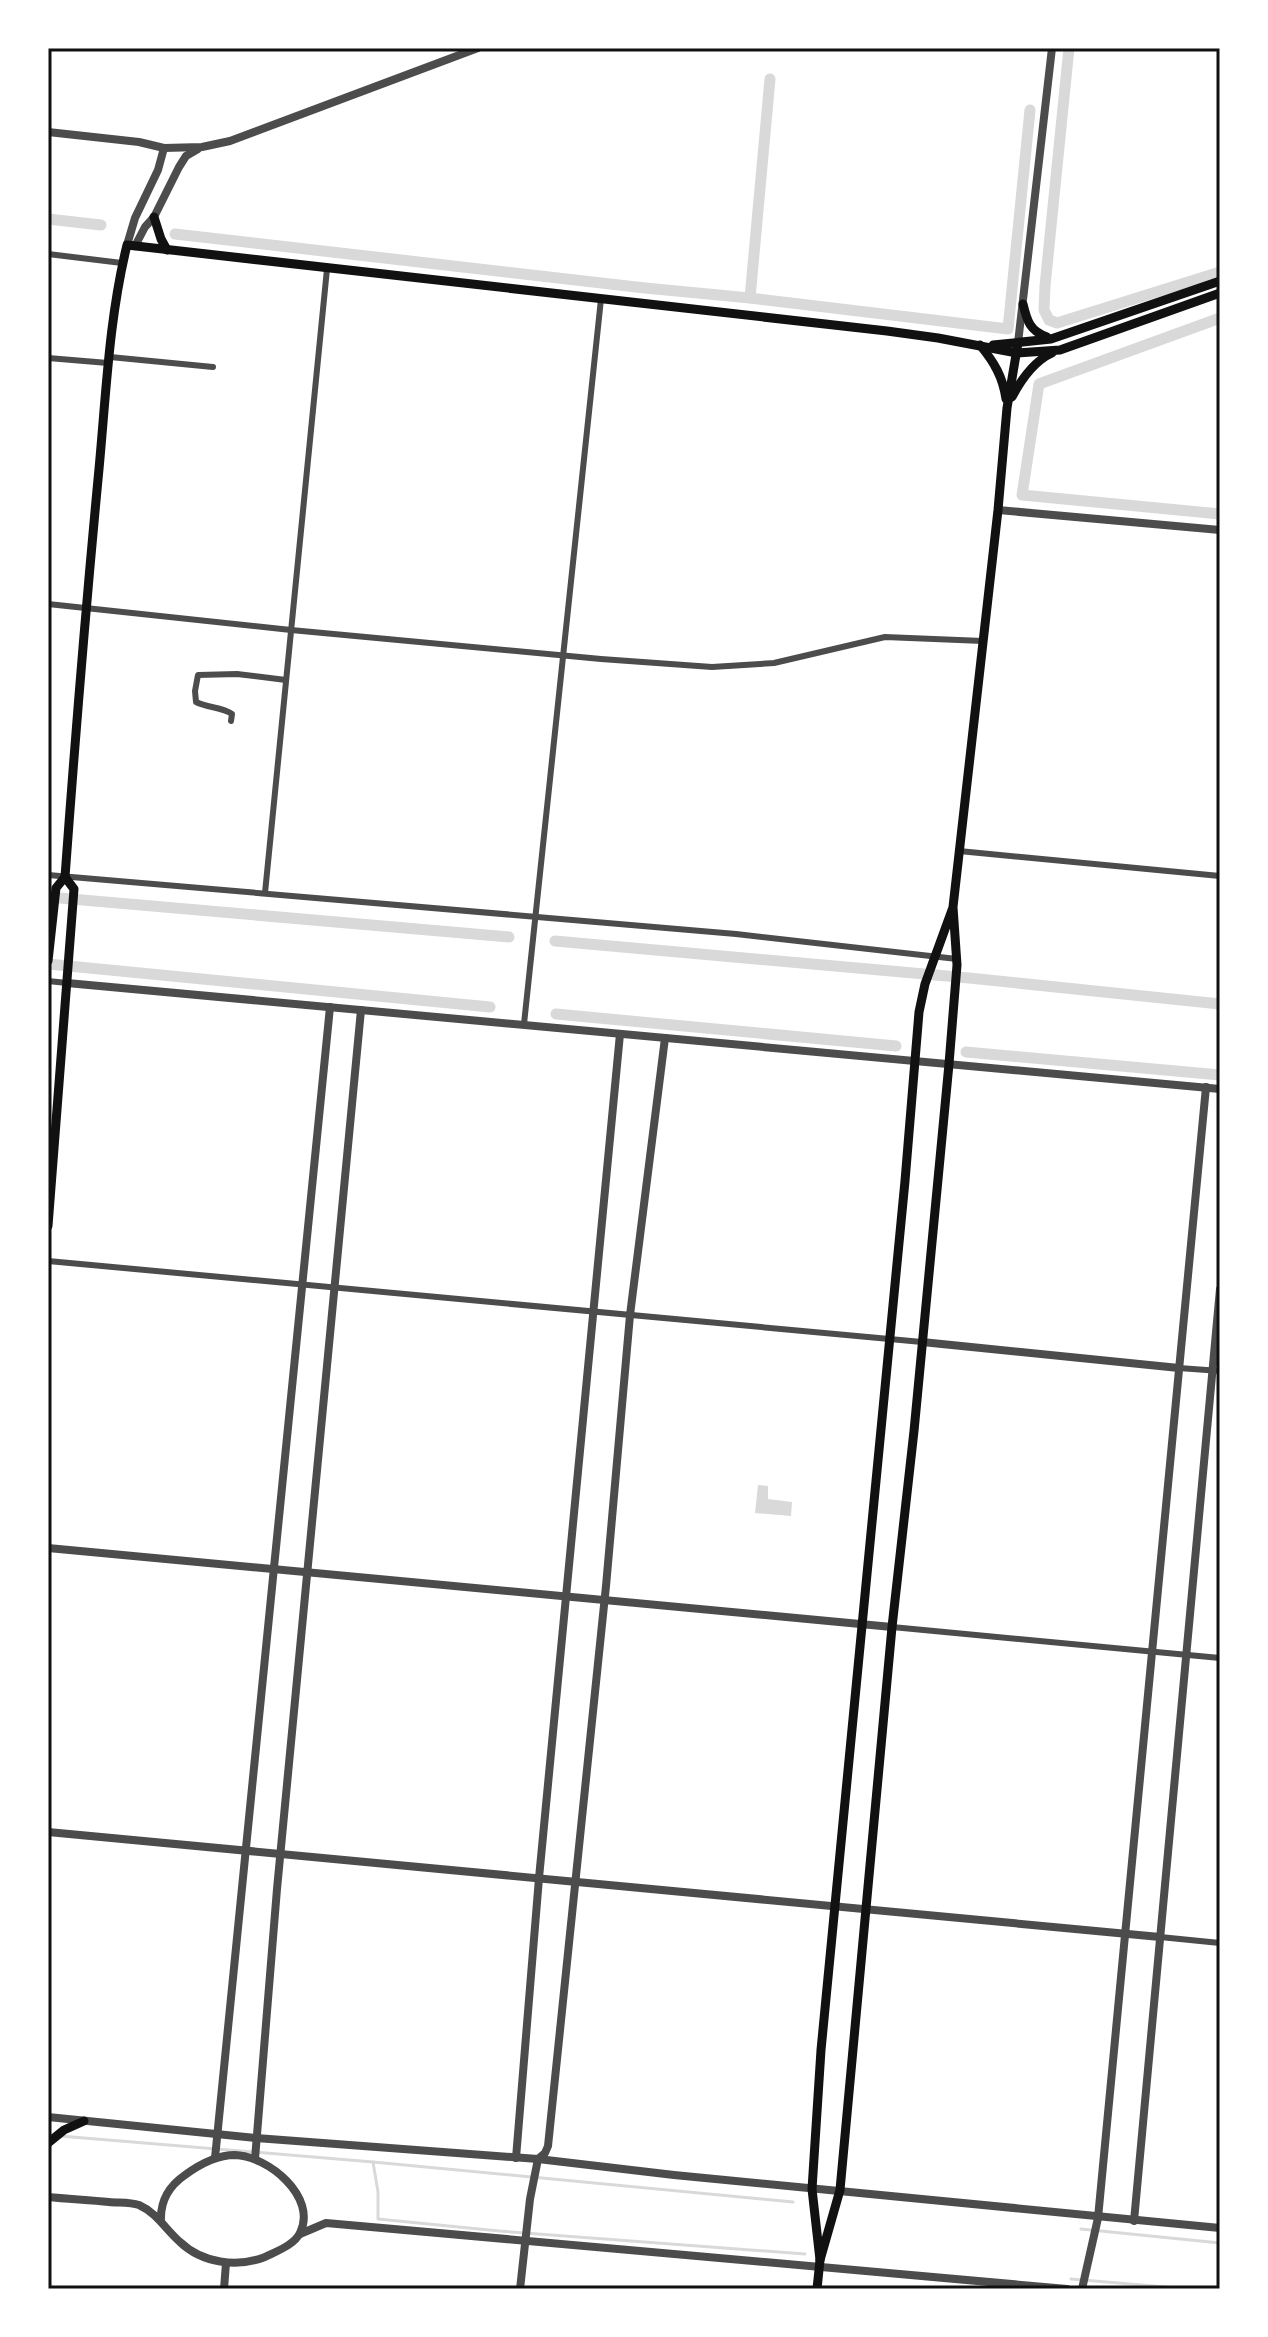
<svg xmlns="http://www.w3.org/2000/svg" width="1268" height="2337" font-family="'Fira Sans',sans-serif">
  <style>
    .water { fill: #d9d9d9 }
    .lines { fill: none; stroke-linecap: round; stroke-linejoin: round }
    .stream { stroke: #d9d9d9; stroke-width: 3 }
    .canal { stroke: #d9d9d9; stroke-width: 11 }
    .minor { stroke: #4c4c4c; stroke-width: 6 }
    .tertiary { stroke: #4c4c4c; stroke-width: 8 }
    .secondary { stroke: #111; stroke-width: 9 }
    .neatline { fill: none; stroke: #111; stroke-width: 3 }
  </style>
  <rect width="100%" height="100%" fill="#fff"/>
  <polygon class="water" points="758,1485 768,1486 768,1499 792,1502 791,1516 755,1513"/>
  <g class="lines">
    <g class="stream">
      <polyline points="60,2136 373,2162 793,2202"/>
      <polyline points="373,2162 378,2192 378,2219 499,2231 805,2254"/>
      <polyline points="1081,2229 1220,2243"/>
      <polyline points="1071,2279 1189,2289"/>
    </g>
    <g class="canal">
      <polyline points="1069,48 1045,286 1044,310 1049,320 1057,323 1220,272"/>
      <polyline points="48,219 101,225"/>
      <polyline points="175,234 645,288 750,298 770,79"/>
      <polyline points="750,298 1008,329 1030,110"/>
      <polyline points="1220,318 1039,384 1022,495 1220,514"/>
      <polyline points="48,897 509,937"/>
      <polyline points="555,941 969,978 1220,1004"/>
      <polyline points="48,964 490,1007"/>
      <polyline points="556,1014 896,1046"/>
      <polyline points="966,1052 1220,1075"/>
    </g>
    <g class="minor">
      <polyline points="48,254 122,263"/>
      <polyline points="110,357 213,367"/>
      <polyline points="48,358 108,363"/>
      <polyline points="48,604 291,630 601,659 712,667 774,663 885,637 983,641"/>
      <path d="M 231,721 L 232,714 C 222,707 208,708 196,702 L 195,691 L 198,675 L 237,674 L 286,680"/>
      <polyline points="959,851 1220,876"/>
      <polyline points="48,875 736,934 957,959"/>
      <polyline points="265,893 327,269"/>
      <polyline points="48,981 67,983"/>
      <polyline points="524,1024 601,299"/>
      <polyline points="48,1261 922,1342"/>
      <polyline points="1179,1368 1220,1371"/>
      <polyline points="892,1627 1220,1658"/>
      <polyline points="1160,1937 1220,1943"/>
    </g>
    <g class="tertiary">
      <polyline points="48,132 139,142 164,148 202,147 230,141 478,48"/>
      <polyline points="127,245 135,218 158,170 164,148"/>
      <polyline points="135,246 145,227 154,217 179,167 186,156 198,149"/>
      <polyline points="1018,343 1052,48"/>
      <polyline points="998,510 1220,530"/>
      <polyline points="67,983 1220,1089"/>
      <polyline points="922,1342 1179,1368"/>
      <polyline points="48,1548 892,1627"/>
      <polyline points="48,1832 1160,1937"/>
      <polyline points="48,2117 256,2138 538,2159 674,2175 1220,2228"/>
      <polyline points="215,2158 330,1007"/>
      <polyline points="516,2158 539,1878 620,1034"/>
      <polyline points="255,2159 277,1889 361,1010"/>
      <path d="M 48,2197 C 68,2199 89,2200 109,2202 C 118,2203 130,2202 139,2205 C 157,2213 166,2230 180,2242 C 202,2263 237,2268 265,2257 C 277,2251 294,2245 300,2233 C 318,2197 268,2156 235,2155 C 217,2155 200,2164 185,2175 C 169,2186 160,2200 161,2221"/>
      <polyline points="1134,2221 1220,1289"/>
      <polyline points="300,2234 326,2223 1067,2289"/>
      <polyline points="224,2289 226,2263"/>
      <polyline points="520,2289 530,2199 538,2159 545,2153 548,2146 606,1586 630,1315 665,1038"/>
      <polyline points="1082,2289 1098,2218 1206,1087"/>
    </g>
    <g class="secondary">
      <polyline points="154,217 161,239 167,250"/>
      <path d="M 1023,304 C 1027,321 1030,331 1047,337"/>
      <path d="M 980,345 C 994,362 1003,377 1006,399"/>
      <polyline points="993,345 1051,339 1220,281"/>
      <path d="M 1012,397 C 1021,380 1034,361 1052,353"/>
      <path d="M 65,877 C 75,740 86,605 99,469 C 106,395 109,318 127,245 L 887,331 L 938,338 L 1017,353 L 1060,350 L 1220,293"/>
      <polyline points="48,961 56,888 65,877"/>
      <polyline points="48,1226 74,889 65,877"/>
      <polyline points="48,2143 64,2130 84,2121"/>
      <polyline points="820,2260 840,2190 892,1627 914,1431 949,1064 957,965 953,907 998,510 1007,408 1018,343"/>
      <polyline points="817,2289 820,2260 812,2189 821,2050 905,1181 919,1012 925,984 952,910"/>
    </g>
  </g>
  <rect width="1268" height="2337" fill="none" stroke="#ffffff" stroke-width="100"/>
  <rect x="50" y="50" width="1168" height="2237" class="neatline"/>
</svg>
